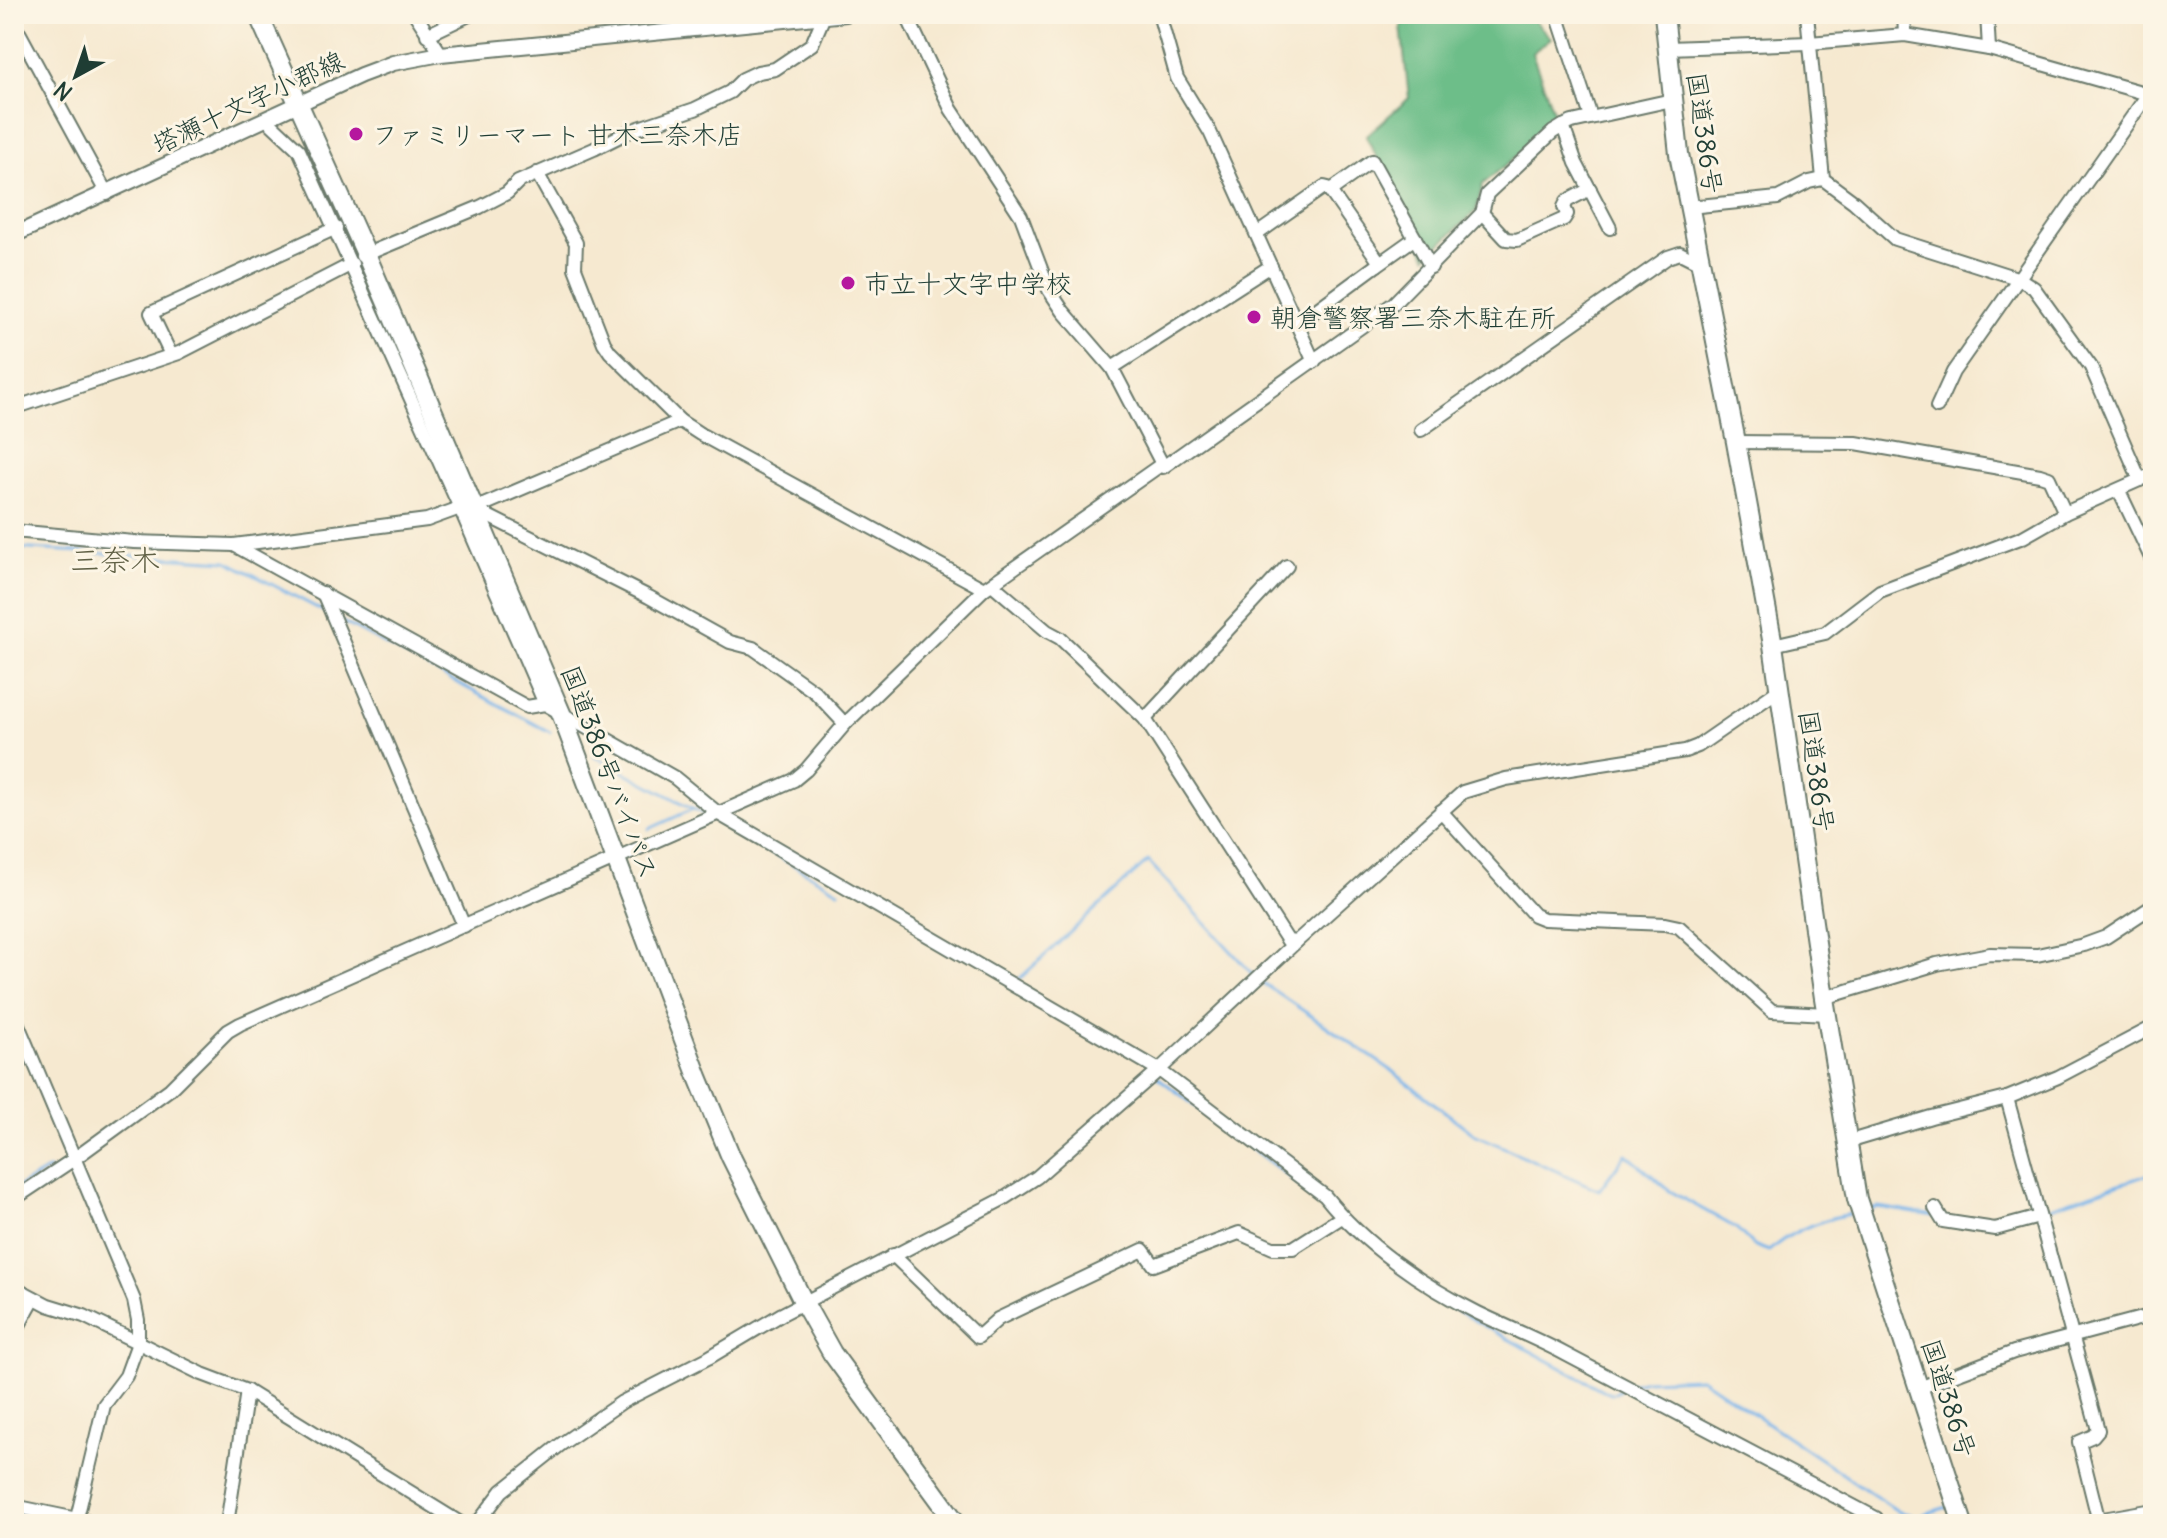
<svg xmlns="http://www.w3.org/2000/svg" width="2167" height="1538" font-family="Delius,'Klee One',sans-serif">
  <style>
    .forest { fill: #6dbe89; stroke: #467e5e; stroke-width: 2 }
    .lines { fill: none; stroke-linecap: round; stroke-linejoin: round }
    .stream { stroke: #78b4ea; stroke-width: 3 }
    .river { stroke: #78b4ea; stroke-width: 16 }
    .minor-casing { stroke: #6a796b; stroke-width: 16 }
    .major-casing { stroke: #6a796b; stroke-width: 18 }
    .highway-casing { stroke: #6a796b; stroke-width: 22 }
    .minor { stroke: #fff; stroke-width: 12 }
    .major { stroke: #fff; stroke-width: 14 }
    .highway { stroke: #fff; stroke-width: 18 }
    .poi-dot { fill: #b5179e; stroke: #fcf5e5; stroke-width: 3 }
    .labels { text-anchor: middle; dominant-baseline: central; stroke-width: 6; stroke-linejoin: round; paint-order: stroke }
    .street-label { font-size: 26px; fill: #1f3d34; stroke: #fcf5e5 }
    .poi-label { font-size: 26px; fill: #1f3d34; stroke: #fcf5e5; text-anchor: start }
    .quarter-label { font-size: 30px; fill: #616146; stroke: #fcf5e5 }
  </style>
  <rect width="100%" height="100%" fill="#fcf5e5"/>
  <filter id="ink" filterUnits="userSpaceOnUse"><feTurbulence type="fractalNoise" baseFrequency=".0125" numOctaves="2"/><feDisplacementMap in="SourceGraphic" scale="16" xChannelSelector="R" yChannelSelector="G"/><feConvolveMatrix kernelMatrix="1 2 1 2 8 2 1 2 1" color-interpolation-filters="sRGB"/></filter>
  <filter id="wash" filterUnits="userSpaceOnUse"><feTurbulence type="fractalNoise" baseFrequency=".006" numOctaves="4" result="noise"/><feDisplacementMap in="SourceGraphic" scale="32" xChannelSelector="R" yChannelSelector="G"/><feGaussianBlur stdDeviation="1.8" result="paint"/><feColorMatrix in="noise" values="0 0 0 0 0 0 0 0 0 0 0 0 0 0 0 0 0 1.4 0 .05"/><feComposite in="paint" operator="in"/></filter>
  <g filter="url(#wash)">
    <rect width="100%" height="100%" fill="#f6e9d0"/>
    <polygon class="forest" points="1413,14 1528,14 1551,38 1532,53 1557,122 1483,184 1476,211 1427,256 1366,136 1409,98 1401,26"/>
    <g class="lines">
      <g class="stream">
        <polyline points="14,548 227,561 325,612"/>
        <polyline points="339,620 550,732"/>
        <polyline points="594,756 703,814"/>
        <polyline points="714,820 839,891"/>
        <polyline points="649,829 693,809"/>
        <polyline points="1016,982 1148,861 1255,977"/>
        <path d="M 1261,982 L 1388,1068 L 1474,1134 L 1599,1190 L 1626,1154 L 1670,1191 L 1736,1228 L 1753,1245 L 1769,1251 C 1790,1231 1821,1220 1849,1214"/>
        <polyline points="1156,1076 1317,1198 1335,1217"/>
        <polyline points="14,1189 49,1169"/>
        <polyline points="1867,1210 1878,1207 1934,1216"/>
        <polyline points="2042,1210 2153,1173"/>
        <polyline points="1340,1222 1355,1236"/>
        <polyline points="1398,1272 1442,1303 1606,1392 1612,1394 1620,1390"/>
        <polyline points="1631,1384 1645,1380 1701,1378 1899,1512 1917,1516 1951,1506"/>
      </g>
      <polyline class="river" points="14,1523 15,1524"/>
    </g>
  </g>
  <g filter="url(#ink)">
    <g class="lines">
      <g class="minor-casing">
        <g id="minor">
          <polyline points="415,14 441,54"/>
          <polyline points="906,14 951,109 1021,216 1049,290 1063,311 1112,368 1162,464"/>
          <polyline points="1159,14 1177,78 1210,132 1314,362"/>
          <polyline points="1557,14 1591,117"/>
          <polyline points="1807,14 1823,179"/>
          <polyline points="1904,14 1905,35"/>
          <polyline points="1987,14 1989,49"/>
          <polyline points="14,29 20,34 107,194"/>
          <polyline points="427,35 471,14"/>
          <polyline points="1668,48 1809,43 1905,35 1989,49 2148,94 2153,104"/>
          <polyline points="266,119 299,150 460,508 545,704"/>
          <polyline points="1563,126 1576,163 1610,228"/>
          <polyline points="537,173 576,243 575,268 604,343 610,352 680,421 700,434 984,589"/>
          <polyline points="1330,191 1372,161 1431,267"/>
          <polyline points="1689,207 1778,198 1809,182 1823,179 1854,202 1895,239 2020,279 2034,288 2091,367 2140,480"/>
          <polyline points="1482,213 1506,239 1517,240 1564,219 1567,214 1564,207 1567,201 1590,189"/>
          <polyline points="1257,234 1324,187 1328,188 1378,260 1377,265 1297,324"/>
          <polyline points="362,256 480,207 507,193 518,182 594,149 630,131 695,109 730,92 743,79 758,72 775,69 812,44 824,16"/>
          <polyline points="1377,265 1415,238"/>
          <polyline points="171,355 151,313 336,228"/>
          <polyline points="1112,368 1271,266"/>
          <polyline points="1937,407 1953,372 2151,90"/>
          <polyline points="14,408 179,353 352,264"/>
          <polyline points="1421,430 1668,257 1680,253 1700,263"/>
          <polyline points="1736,442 1856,443 2040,475 2049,478 2065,513"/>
          <polyline points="2119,491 2153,562"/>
          <polyline points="474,509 680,421"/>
          <polyline points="14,531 134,542 234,545 427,520 460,508 474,509 649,597 730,642 753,648 815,692 845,724"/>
          <path d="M 234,545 L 527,707 L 545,704 L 675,778 L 719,814 L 1159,1070 L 1325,1196 C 1364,1245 1422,1285 1478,1313 C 1507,1327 1537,1339 1565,1354 C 1669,1409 1773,1463 1876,1518 L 1877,1524"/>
          <polyline points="992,584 1047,631 1060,638 1145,719 1288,941 1296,942"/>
          <polyline points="323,593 464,926"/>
          <polyline points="1773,645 1825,633 1880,591 2023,537 2065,513 2153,474"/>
          <polyline points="1145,719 1287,566"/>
          <polyline points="1441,811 1534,915 1544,919 1665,924 1679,927 1772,1011 1826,1014"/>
          <polyline points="1824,998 1937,964 1990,954 2037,955 2084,945 2106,937 2153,906"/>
          <polyline points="14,1015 134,1300 138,1320 138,1343 126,1376 104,1405 77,1518"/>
          <polyline points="2007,1098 2098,1430 2093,1436 2079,1442 2098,1518"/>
          <polyline points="1847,1142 1931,1117 2007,1098 2058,1077 2153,1027"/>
          <polyline points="14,1199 74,1159 170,1089 228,1031 240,1024 794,780 806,770 845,724 984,589 1162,464 1163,467 1393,304 1482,213 1487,194 1553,132 1563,126 1572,122 1672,100"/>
          <polyline points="1935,1208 1943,1221 1995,1229 2039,1217"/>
          <polyline points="893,1255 978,1337 998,1319 1143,1250 1154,1265 1239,1233 1273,1248 1293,1248 1342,1217"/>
          <polyline points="14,1287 48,1305 84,1316 202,1374 247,1391 462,1524"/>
          <polyline points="14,1334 34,1298"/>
          <polyline points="1919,1388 2014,1352 2153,1315"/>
          <polyline points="14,1506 101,1524"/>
          <polyline points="227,1524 247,1391"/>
          <polyline points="477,1524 502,1491 560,1445 622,1402 708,1358 782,1314 1003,1199 1037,1177 1159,1070 1296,942 1463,792 1506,779 1685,751 1698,746 1779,690"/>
          <polyline points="2075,1524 2153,1510"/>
        </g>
      </g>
      <g class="major-casing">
        <polyline id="major" points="14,235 361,75 393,63 441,54 846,14"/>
      </g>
      <g class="highway-casing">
        <g id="highway">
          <polyline points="258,14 366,254 561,713 698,1077 731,1157 804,1303 832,1353 957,1524"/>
          <polyline points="1664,14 1679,154 1736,442 1773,645 1824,998 1857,1199 1963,1524"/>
        </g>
      </g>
      <use href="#minor" class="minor"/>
      <use href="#major" class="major"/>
      <use href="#highway" class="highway"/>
    </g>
  </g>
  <g class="poi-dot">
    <circle cx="356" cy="134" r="8"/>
    <circle cx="848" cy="283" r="8"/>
    <circle cx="1254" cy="317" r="8"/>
  </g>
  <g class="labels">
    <g class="street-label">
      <text transform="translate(248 102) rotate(-25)">塔瀬十文字小郡線</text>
      <text transform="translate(1705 133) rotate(82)">国道386号</text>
      <text transform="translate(1817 771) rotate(82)">国道386号</text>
      <text transform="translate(610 772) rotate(69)">国道386号バイパス</text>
      <text transform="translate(1949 1398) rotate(72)">国道386号</text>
    </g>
    <g class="poi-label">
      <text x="372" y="134">ファミリーマート 甘木三奈木店</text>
      <text x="864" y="283">市立十文字中学校</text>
      <text x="1270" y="317">朝倉警察署三奈木駐在所</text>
    </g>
    <g class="quarter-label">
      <text x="115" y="560">三奈木</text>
    </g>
  </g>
  <rect width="2167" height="1538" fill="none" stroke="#fcf5e5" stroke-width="48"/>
  <g transform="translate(76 76) rotate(220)" stroke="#fcf5e5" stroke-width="6" paint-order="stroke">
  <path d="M0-6L14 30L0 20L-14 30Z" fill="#1f3d34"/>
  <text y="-12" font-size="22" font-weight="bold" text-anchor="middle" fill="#1f3d34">N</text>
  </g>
</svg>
